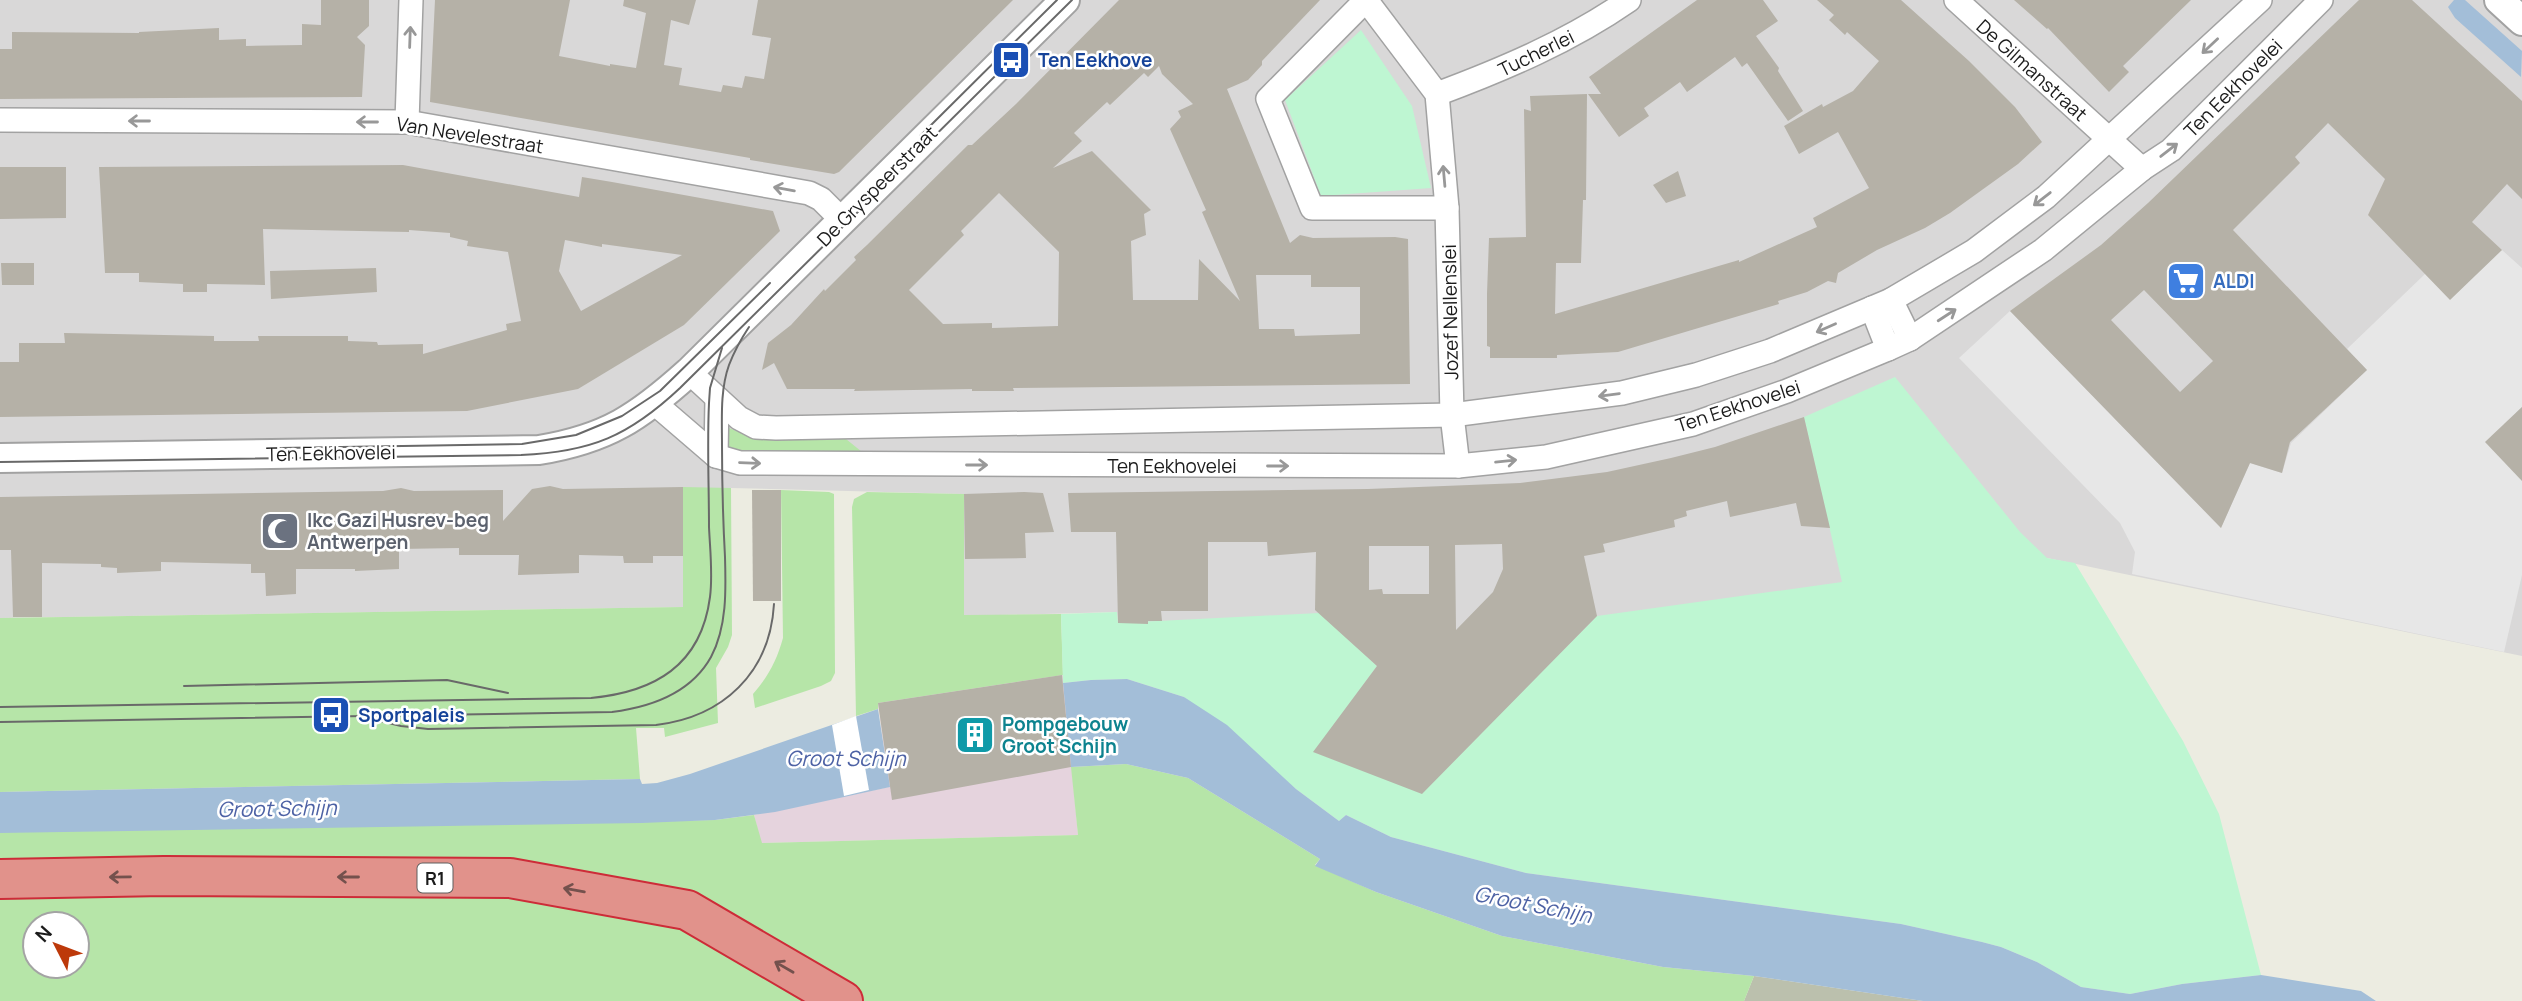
<svg xmlns="http://www.w3.org/2000/svg" width="2522" height="1001" font-family="Manrope,sans-serif">
  <style>
    .residential { fill: #d9d8d8 }
    .industrial { fill: #e5d3dd }
    .construction { fill: #bbc0ad }
    .grass { fill: #b6e5a8; fill-rule: evenodd }
    .park { fill: #bef6d2 }
    .parking { fill: #e7e7e7 }
    .water { fill: #a3bed8 }
    .pier { fill: #fff }
    .building { fill: #b5b1a7; fill-rule: evenodd }
    .lines { fill: none; stroke-linecap: round; stroke-linejoin: round }
    .minor-casing { stroke: #a2a2a2; stroke-width: 26 }
    .tertiary-casing { stroke: #a2a2a2; stroke-width: 32 }
    .motorway-casing { stroke: #cd2c38; stroke-width: 42 }
    .minor { stroke: #fff; stroke-width: 23 }
    .tertiary { stroke: #fff; stroke-width: 28 }
    .motorway { stroke: #e1928b; stroke-width: 38 }
    .tram { stroke: #696969; stroke-width: 2 }
    .oneway { stroke: #989898 }
    .oneway2 { stroke: #74514d }
    .labels { text-anchor: middle; dominant-baseline: central; stroke-width: 5; stroke-linejoin: round; paint-order: stroke }
    .shield { fill: #fff; stroke: #5f5f5f; stroke-width: 2 }
    .shield-label { font-size: 18px; font-weight: bold; fill: #1b1b1b }
    .street-label { font-size: 19px; fill: #1b1b1b; stroke: #fff }
    .transit-label { font-size: 19px; font-weight: bold; fill: #164399; stroke: #fff; text-anchor: start }
    .shop-label { font-size: 19px; font-weight: bold; fill: #366cbe; stroke: #fff; text-anchor: start }
    .worship-label { font-size: 19px; font-weight: bold; fill: #5b616d; stroke: #fff; text-anchor: start }
    .culture-label { font-size: 19px; font-weight: bold; fill: #0d838f; stroke: #fff; text-anchor: start }
    .water-label { font-size: 21px; font-style: italic; fill: #4d62a5; stroke: #fff }
  </style>
  <rect width="100%" height="100%" fill="#ecece1"/>
  <polygon class="residential" points="0,0 2522,0 2522,656 2047,558 1422,794 1118,623 1117,612 964,616 963,494 731,488 684,607 0,618"/>
  <polygon class="industrial" points="1063,675 1078,835 761,843 754,815 889,787 878,703"/>
  <polygon class="construction" points="1754,976 1923,1001 1744,1001"/>
  <g class="grass">
    <polygon points="729,428 753,438 846,439 867,456 744,453 729,449"/>
    <polygon points="683,487 731,488 732,635 728,647 716,668 718,723 665,737 664,728 636,728 640,779 0,792 0,618 683,607"/>
    <path d="M 781,490 L 829,492 L 834,494 L 835,673 L 831,681 L 821,686 L 755,708 L 753,694 C 768,677 777,660 783,638 Z"/>
    <polygon points="867,492 964,494 964,615 1061,614 1063,675 878,703 878,709 856,716 852,507 854,499"/>
    <path d="M 1126,764 L 1188,778 L 1320,859 L 1315,865 L 1376,892 L 1502,936 L 1663,967 L 1754,976 L 1744,1001 L 0,1001 L 0,832 L 715,820 L 754,815 L 762,843 L 1078,835 L 1071,767 ZM 35,924 L 77,924 L 77,966 L 35,966 Z"/>
  </g>
  <g class="park">
    <polygon points="1361,30 1412,106 1431,188 1321,196 1285,100"/>
    <polygon points="1895,377 2020,532 2047,558 2075,563 2183,741 2219,814 2261,975 2182,984 2130,994 2081,987 2037,962 2001,947 1982,942 1901,924 1526,873 1391,837 1346,815 1339,821 1296,789 1184,697 1127,679 1091,680 1063,683 1061,614 1117,612 1118,623 1319,613 1377,666 1314,752 1422,793 1597,616 1842,582 1804,417"/>
  </g>
  <polygon class="parking" points="2502,250 2522,268 2522,407 2486,442 2522,480 2522,575 2504,652 2132,574 2135,552 2120,523 1959,358 2010,311 2221,528 2250,463 2282,473 2291,443 2367,370 2347,349 2425,274"/>
  <g class="water">
    <polygon points="2454,0 2465,0 2522,51 2521,77 2455,18 2448,7"/>
    <polygon points="1127,679 1184,697 1227,725 1296,789 1339,821 1346,815 1391,837 1526,873 1901,924 1982,942 2001,947 2037,962 2081,987 2130,994 2182,984 2261,975 2361,991 2376,1001 1923,1001 1754,976 1663,967 1502,936 1376,892 1315,866 1320,859 1188,778 1126,764 1071,767 1063,683 1091,680"/>
    <polygon points="878,709 890,787 775,812 715,820 642,823 0,833 0,792 640,779 642,784 657,783 690,774"/>
  </g>
  <polygon class="pier" points="856,716 869,790 844,796 832,725"/>
  <g class="building">
    <polygon points="321,0 369,0 369,26 357,37 365,45 362,97 0,99 0,49 12,49 12,32 139,33 139,32 219,28 219,40 246,39 246,46 302,45 302,24 321,25"/>
    <polygon points="435,0 570,0 559,56 610,66 610,64 636,68 646,13 623,6 624,0 696,0 689,25 671,20 664,65 682,68 679,85 721,92 723,85 742,88 745,76 764,79 771,38 752,35 758,0 1013,0 839,172 834,174 750,160 750,158 430,102"/>
    <path d="M 1119,0 L 1320,0 L 1262,61 L 1262,65 L 1248,80 L 1227,89 L 1290,243 L 1300,235 L 1313,238 L 1395,237 L 1408,239 L 1410,384 L 1013,388 L 1014,391 L 972,391 L 972,389 L 854,391 L 855,389 L 787,389 L 774,363 L 762,370 L 768,343 L 791,325 L 824,289 L 825,291 L 856,260 L 854,257 L 867,245 L 968,145 L 972,145 L 1016,104 ZM 1159,66 L 1162,74 L 1193,104 L 1178,111 L 1181,117 L 1170,129 L 1206,210 L 1202,212 L 1240,301 L 1199,259 L 1198,300 L 1133,300 L 1131,241 L 1146,235 L 1144,214 L 1151,210 L 1092,151 L 1053,168 L 1082,141 L 1074,133 L 1107,102 L 1110,105 L 1144,73 L 1148,77 ZM 999,193 L 1059,252 L 1058,326 L 992,328 L 992,323 L 943,324 L 909,290 L 964,235 L 961,231 ZM 1256,275 L 1311,275 L 1311,287 L 1360,287 L 1360,334 L 1295,336 L 1294,329 L 1259,329 Z"/>
    <polygon points="1697,0 1763,0 1778,21 1756,36 1779,68 1778,71 1803,111 1788,121 1747,63 1742,67 1735,57 1687,92 1680,82 1644,108 1649,116 1619,137 1588,94 1601,94 1589,77"/>
    <polygon points="1817,0 1901,0 1969,61 2015,107 2042,142 2018,164 1950,213 1925,228 1877,250 1838,273 1836,283 1828,281 1807,292 1778,301 1779,304 1618,352 1557,355 1557,358 1490,358 1490,347 1487,346 1487,294 1489,238 1526,237 1524,109 1531,111 1530,96 1587,94 1586,200 1583,200 1581,263 1556,263 1555,314 1739,260 1739,262 1817,227 1813,218 1869,188 1838,132 1799,154 1784,126 1822,104 1823,107 1853,91 1879,61 1847,32 1845,35 1829,20 1834,15"/>
    <polygon points="2014,0 2191,0 2123,66 2129,72 2109,92 2048,28 2047,29"/>
    <path d="M 2359,0 L 2412,0 L 2522,101 L 2522,199 L 2507,184 L 2472,222 L 2502,250 L 2450,300 L 2368,215 L 2385,179 L 2328,123 L 2295,157 L 2300,163 L 2233,230 L 2367,370 L 2290,442 L 2282,473 L 2250,463 L 2221,528 L 2010,311 L 2101,245 L 2148,203 ZM 2144,290 L 2213,361 L 2180,392 L 2111,320 Z"/>
    <path d="M 403,165 L 579,197 L 582,177 L 612,182 L 773,211 L 780,231 L 684,325 L 578,389 L 467,411 L 0,417 L 0,362 L 19,362 L 19,343 L 65,343 L 64,333 L 214,336 L 214,341 L 259,341 L 258,336 L 348,336 L 348,341 L 377,342 L 378,345 L 423,344 L 423,354 L 507,330 L 506,324 L 521,321 L 508,252 L 467,246 L 468,241 L 450,237 L 450,233 L 409,230 L 409,232 L 263,229 L 265,285 L 207,284 L 207,292 L 183,292 L 183,284 L 139,282 L 139,273 L 105,273 L 99,167 ZM 565,240 L 602,247 L 602,244 L 682,255 L 581,311 L 559,271 Z"/>
    <polygon points="0,167 66,167 66,218 0,219"/>
    <polygon points="1678,171 1686,196 1666,203 1653,185"/>
    <polygon points="1,263 34,263 34,285 2,285"/>
    <polygon points="376,268 377,292 271,299 270,271"/>
    <polygon points="2522,407 2522,481 2485,442"/>
    <path d="M 1804,417 L 1830,528 L 1801,526 L 1796,503 L 1730,517 L 1727,501 L 1686,511 L 1687,516 L 1674,520 L 1675,527 L 1603,544 L 1605,552 L 1584,556 L 1597,616 L 1422,794 L 1313,752 L 1377,666 L 1315,610 L 1316,552 L 1268,556 L 1267,542 L 1208,542 L 1208,611 L 1161,611 L 1162,621 L 1148,621 L 1148,624 L 1118,623 L 1116,532 L 1071,532 L 1068,493 L 1368,489 L 1520,483 L 1607,472 L 1671,458 L 1715,447 ZM 1502,544 L 1503,569 L 1493,592 L 1456,630 L 1455,545 ZM 1369,546 L 1429,546 L 1429,594 L 1383,594 L 1382,589 L 1369,590 Z"/>
    <polygon points="550,486 563,489 683,487 683,556 653,556 653,563 624,563 623,556 579,555 579,573 518,575 519,555 459,555 459,548 399,549 399,569 355,571 355,569 296,569 296,594 266,596 265,573 251,573 251,564 161,562 161,571 117,573 117,568 101,567 101,564 42,563 42,617 13,617 11,550 0,550 0,497 383,491 401,488 414,491 503,490 503,521 532,489"/>
    <polygon points="752,490 781,490 781,601 753,601"/>
    <polygon points="1024,492 1043,493 1054,532 1025,533 1026,558 965,559 964,494"/>
    <polygon points="1062,675 1071,767 892,800 878,703"/>
  </g>
  <g class="lines">
    <g class="minor-casing">
      <g id="minor">
        <polyline points="1366,0 1437,94 1447,208 1452,415 1458,466"/>
        <polyline points="1366,0 1268,99 1312,208 1447,208"/>
        <polyline points="1956,0 2142,169"/>
        <path d="M 1437,94 C 1504,69 1570,41 1629,0"/>
        <polyline points="0,120 407,122 809,193 821,199 842,220"/>
        <polyline points="407,122 411,0"/>
        <polyline points="1891,300 1910,339"/>
        <polyline points="1872,308 1888,349"/>
        <polyline points="689,372 739,418 756,427 776,428 1452,415 1622,393 1696,375 1770,351 1891,300 1974,251 2046,197 2260,0"/>
        <polyline points="652,404 659,407 716,456 740,463 1458,466 1546,457 1693,424 1787,391 1888,349 1910,339 2043,250 2142,169 2171,150 2321,0"/>
        <polyline points="716,456 717,399"/>
      </g>
    </g>
    <g class="tertiary-casing">
      <g id="tertiary">
        <polyline points="2499,0 2522,21"/>
        <path d="M 0,458 L 539,450 C 607,439 639,417 689,372 L 1065,0"/>
      </g>
    </g>
    <g class="motorway-casing">
      <polyline id="motorway" points="0,879 164,876 510,878 687,910 843,1001"/>
    </g>
    <use href="#minor" class="minor"/>
    <use href="#tertiary" class="tertiary"/>
    <use href="#motorway" class="motorway"/>
    <g class="tram">
      <polyline points="920,136 1057,0"/>
      <polyline points="280,448 522,444 576,435 622,416 660,391 770,283"/>
      <path d="M 0,462 L 521,455 C 591,452 629,436 680,388 L 1072,0"/>
      <polyline points="184,686 447,680 508,693"/>
      <path d="M 0,707 L 591,698 C 654,692 701,666 710,597 C 713,574 710,550 709,527 C 709,486 707,444 709,403 L 710,388 L 722,348"/>
      <path d="M 376,720 L 401,726 L 428,729 L 656,725 C 723,717 770,673 774,604"/>
      <path d="M 0,722 L 612,712 C 651,707 691,693 711,657 C 727,627 726,590 725,557 C 723,520 722,482 722,445 C 722,419 720,390 729,365 C 734,352 741,339 749,327"/>
    </g>
  </g>
  <defs><path id="oneway-shaft" d="M-6 0H5M1.5-3L5.5 0L1.5 3" fill="none" stroke-width="1.6" stroke-linecap="round" stroke-linejoin="round" transform="scale(1.75)"/></defs>
  <g class="oneway">
    <use href="#oneway-shaft" transform="translate(410 37) rotate(-88)"/>
    <use href="#oneway-shaft" transform="translate(2210 46) rotate(137)"/>
    <use href="#oneway-shaft" transform="translate(139 121) rotate(-180)"/>
    <use href="#oneway-shaft" transform="translate(367 122) rotate(-180)"/>
    <use href="#oneway-shaft" transform="translate(2169 150) rotate(-38)"/>
    <use href="#oneway-shaft" transform="translate(1444 176) rotate(-95)"/>
    <use href="#oneway-shaft" transform="translate(784 189) rotate(-170)"/>
    <use href="#oneway-shaft" transform="translate(2042 199) rotate(142)"/>
    <use href="#oneway-shaft" transform="translate(1947 315) rotate(-33)"/>
    <use href="#oneway-shaft" transform="translate(1826 328) rotate(156)"/>
    <use href="#oneway-shaft" transform="translate(1609 395) rotate(172)"/>
    <use href="#oneway-shaft" transform="translate(1506 461) rotate(-6)"/>
    <use href="#oneway-shaft" transform="translate(750 463) rotate(2)"/>
    <use href="#oneway-shaft" transform="translate(977 465)"/>
    <use href="#oneway-shaft" transform="translate(1278 466)"/>
  </g>
  <g class="oneway2">
    <use href="#oneway-shaft" transform="translate(120 877) rotate(179)"/>
    <use href="#oneway-shaft" transform="translate(348 877) rotate(-180)"/>
    <use href="#oneway-shaft" transform="translate(574 890) rotate(-170)"/>
    <use href="#oneway-shaft" transform="translate(784 967) rotate(-150)"/>
  </g>
  <defs>
    <g id="bus-square" transform="scale(2.0125)"><rect x="-9" y="-9" width="18" height="18" rx="4" fill="#1a4fb4" stroke="#fff"/><path d="M-5-6H5V4H4V6H2V4H-2V6H-4V4H-5ZM-3.5-4V0h7V-4ZM-3.5 1.2v1.5H-2V1.2ZM2 1.2v1.5H3.5V1.2Z" fill="#fff"/></g>
    <g id="supermarket-square" transform="scale(2.0125)"><rect x="-9" y="-9" width="18" height="18" rx="4" fill="#3f7fe0" stroke="#fff"/><path d="M-6-5.5h2.5l.6 2H6L4.5 2H-2.5L-4.4-4H-6ZM-1.5 3.2a1.3 1.3 0 1 0 .1 0ZM3 3.2a1.3 1.3 0 1 0 .1 0Z" fill="#fff"/></g>
    <g id="mosque-square" transform="scale(2.0125)"><rect x="-9" y="-9" width="18" height="18" rx="4" fill="#6b7280" stroke="#fff"/><path d="M3.5-4.9A6 6 0 1 0 3.5 4.9A5 5 0 1 1 3.5-4.9Z" fill="#fff"/></g>
    <g id="building-square" transform="scale(2.0125)"><rect x="-9" y="-9" width="18" height="18" rx="4" fill="#0f9aa8" stroke="#fff"/><path d="M-4-6H4V6H1V3H-1V6H-4ZM-2.5-4.3h1.7v1.8h-1.7ZM.8-4.3h1.7v1.8H.8ZM-2.5-1h1.7V.8h-1.7ZM.8-1h1.7V.8H.8Z" fill="#fff"/></g>
  </defs>
  <g fill-rule="evenodd">
    <use href="#bus-square" x="1011" y="60"/>
    <use href="#supermarket-square" x="2186" y="281"/>
    <use href="#mosque-square" x="280" y="531"/>
    <use href="#bus-square" x="331" y="715"/>
    <use href="#building-square" x="975" y="735"/>
  </g>
  <g class="labels">
    <rect class="shield" x="417.5" y="863.5" width="35" height="29" rx="5"/>
    <g class="shield-label">
      <text x="435" y="878">R1</text>
    </g>
    <g class="street-label">
      <text transform="translate(1536 53) rotate(-26)">Tucherlei</text>
      <text transform="translate(2032 70) rotate(42)">De Gilmanstraat</text>
      <text transform="translate(2233 88) rotate(-45)">Ten Eekhovelei</text>
      <text transform="translate(470 135) rotate(9)">Van Nevelestraat</text>
      <text transform="translate(877 186) rotate(-45)">De Gryspeerstraat</text>
      <text transform="translate(1450 312) rotate(-91)">Jozef Nellenslei</text>
      <text transform="translate(1738 406) rotate(-18)">Ten Eekhovelei</text>
      <text transform="translate(331 453) rotate(-1)">Ten Eekhovelei</text>
      <text x="1172" y="466">Ten Eekhovelei</text>
    </g>
    <g class="transit-label">
      <text x="1038" y="60">Ten Eekhove</text>
      <text x="358" y="715">Sportpaleis</text>
    </g>
    <g class="shop-label">
      <text x="2213" y="281">ALDI</text>
    </g>
    <g class="worship-label">
      <text x="307" y="520">Ikc Gazi Husrev-beg<tspan x="307" dy="22">Antwerpen</tspan></text>
    </g>
    <g class="culture-label">
      <text x="1002" y="724">Pompgebouw<tspan x="1002" dy="22">Groot Schijn</tspan></text>
    </g>
    <g class="water-label">
      <text x="846" y="758">Groot Schijn</text>
      <text transform="translate(277 808) rotate(-1)">Groot Schijn</text>
      <text transform="translate(1533 904) rotate(11)">Groot Schijn</text>
    </g>
  </g>
  <g transform="translate(56 945) rotate(312)"><circle r="33" fill="#ffffff" stroke="#a4a4a4" stroke-width="2"/>
  <path d="M0-5L12 26L0 18L-12 26Z" fill="#bd390a"/>
  <text y="-10" font-size="19" font-weight="bold" text-anchor="middle" fill="#1b1b1b">N</text>
  </g>
</svg>
